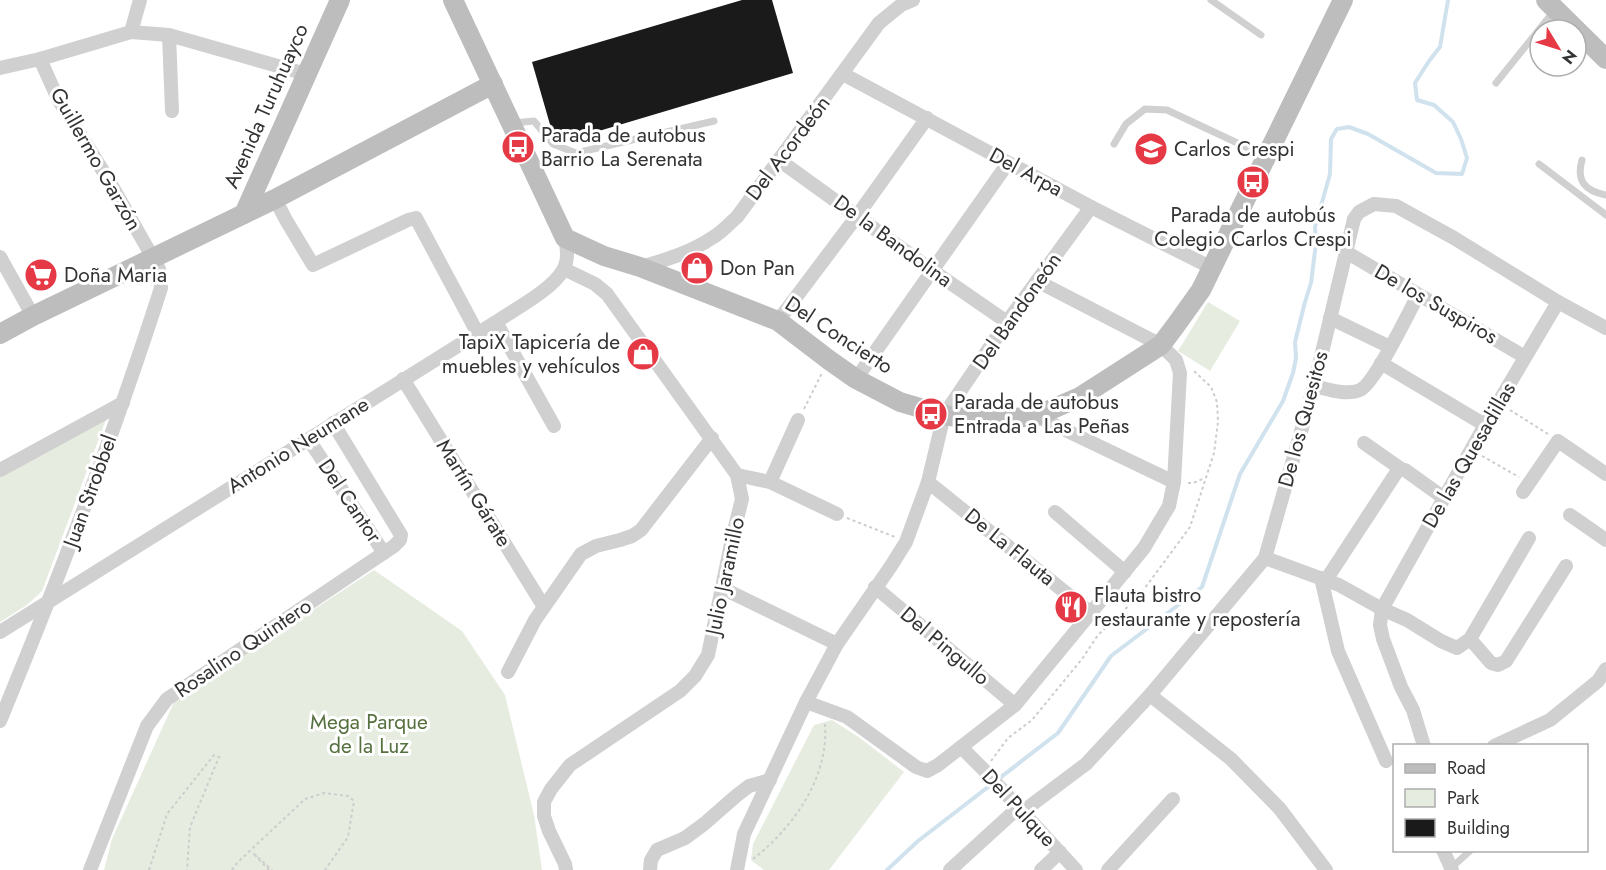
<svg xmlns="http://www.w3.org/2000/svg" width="1606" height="870" font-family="Jost,sans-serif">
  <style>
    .green { fill: #e6ecdf }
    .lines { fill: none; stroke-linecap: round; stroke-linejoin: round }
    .stream { stroke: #cfe2ee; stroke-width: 4 }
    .building { fill: #1a1a1a }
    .path { stroke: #cdcdcd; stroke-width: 2; stroke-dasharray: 3 3; stroke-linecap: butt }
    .lane { stroke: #d0d0d0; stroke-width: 7 }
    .street { stroke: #d0d0d0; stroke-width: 14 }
    .secondary { stroke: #bdbdbd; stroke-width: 20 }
    .labels { text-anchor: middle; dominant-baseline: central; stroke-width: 6; stroke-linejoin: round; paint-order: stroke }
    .street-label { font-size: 21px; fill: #333; stroke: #fff }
    .poi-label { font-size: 21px; fill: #333; stroke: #fff; text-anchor: start }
    .park-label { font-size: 21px; fill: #56703f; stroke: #fff }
  </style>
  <rect width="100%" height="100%" fill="#fff"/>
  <g class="green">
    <polygon points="1208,302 1240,321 1210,371 1178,351"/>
    <polygon points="107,417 42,591 27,605 0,622 0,477"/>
    <polygon points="374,570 462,631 505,695 534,815 542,870 104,870 112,839 175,700"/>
    <polygon points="832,720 860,738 904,772 829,870 764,870 751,860 753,844 814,725"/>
  </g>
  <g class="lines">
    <polyline class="stream" points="887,870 918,841 1058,733 1111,656 1202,587 1240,474 1283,401 1293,373 1296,358 1295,342 1305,302 1311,283 1316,243 1315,227 1330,174 1331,139 1337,129 1349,127 1368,134 1436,173 1462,174 1467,158 1461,139 1453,122 1434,105 1417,100 1415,83 1429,61 1440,47 1448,0"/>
  </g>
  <polygon class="building" points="742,0 772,0 793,73 562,142 556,139 553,135 532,62"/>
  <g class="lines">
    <g class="path">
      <polyline points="804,409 822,373"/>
      <polyline points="1510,410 1548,434"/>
      <polyline points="1482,456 1519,477"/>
      <polyline points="1188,483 1193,483 1205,478"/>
      <polyline points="847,518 895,537"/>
      <polyline points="991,761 1008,738 1032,720 1082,659 1098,635 1139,596 1190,527 1214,453 1218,422 1217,402 1211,387 1194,371"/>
      <path d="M 753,859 C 794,827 829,777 825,724"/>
      <polyline points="149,870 167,814 214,755 219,757 190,827 187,870"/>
      <polyline points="232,870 238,862 305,799 324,793 348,796 354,801 348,837 325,870"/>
      <polyline points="269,870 253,853 272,870"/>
    </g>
    <g class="lane">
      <polyline points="1211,0 1261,35"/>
      <polyline points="1496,83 1554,11"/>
      <polyline points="514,123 534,121 553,144 576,153 714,121"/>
      <polyline points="1114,144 1126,124 1145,109 1167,110 1263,155"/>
      <path d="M 1582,160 C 1576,181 1585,191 1606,195"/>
      <polyline points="1539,164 1606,215"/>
      <polyline points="1451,868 1471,850"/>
    </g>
    <g class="street">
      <polyline points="131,32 140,0"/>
      <polyline points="169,35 172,111"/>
      <polyline points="0,68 40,59 131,32 169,35 306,74"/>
      <polyline points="843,74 1091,207 1212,268"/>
      <polyline points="779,160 933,271 1007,322"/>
      <polyline points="275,199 286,220 313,265 408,220 416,218 477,332"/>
      <polyline points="1346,252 1525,357"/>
      <polyline points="0,257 33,316"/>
      <path d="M 640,267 C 666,260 692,252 715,236 C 723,231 730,223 737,217 L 879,23 L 901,5 L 913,0"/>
      <polyline points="564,269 595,284 607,294 737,475 742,499 732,539 708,655 695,676 680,691 570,765 551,789 544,802 544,816 549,831 565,864 566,870"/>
      <polyline points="1330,318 1390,347"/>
      <polyline points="778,321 857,216 927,118"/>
      <polyline points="496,322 554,426"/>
      <polyline points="1381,363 1485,425"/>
      <polyline points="403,379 544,607"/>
      <polyline points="856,379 1008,163"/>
      <path d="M 1314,386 C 1327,389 1347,396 1360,390 C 1375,383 1409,312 1418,295"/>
      <polyline points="1036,416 1174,482"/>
      <polyline points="309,440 384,553"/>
      <polyline points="1364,443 1401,469"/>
      <polyline points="0,470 123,403"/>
      <polyline points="737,475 770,482 837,514"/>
      <polyline points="770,482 798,420"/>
      <polyline points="928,482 1091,613"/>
      <polyline points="1523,492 1558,441 1606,474"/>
      <polyline points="1055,512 1125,572"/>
      <polyline points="1570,515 1606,540"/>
      <polyline points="1265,558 1339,585 1382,609 1407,620 1441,641 1457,648 1470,639 1529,538"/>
      <polyline points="1321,578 1338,651 1386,761"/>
      <polyline points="1326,580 1398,470 1401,469 1405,470 1444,498"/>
      <polyline points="875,587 1015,705"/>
      <polyline points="722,588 837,644"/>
      <path d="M 0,632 L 496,322 C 515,309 553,289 563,270 C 569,260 567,248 565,238"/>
      <polyline points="1470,639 1491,663 1498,665 1506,661 1566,566"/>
      <polyline points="508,672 535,620 581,554 596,546 620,540 632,536 641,530 712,438"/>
      <polyline points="1150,695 1231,759 1280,809 1326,870"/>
      <polyline points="806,702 847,717 916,767 927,771 938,765 1015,705 1144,548 1169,506 1174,482 1180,373 1176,360 1161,345 1037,281"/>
      <path d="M 0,721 C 59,578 114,435 161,288 L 159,269 L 153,258 L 108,179 L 58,99 L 40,59"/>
      <polyline points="1424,746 1413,710 1401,687 1383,639 1380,625 1382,609 1485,425 1558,302"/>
      <polyline points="1494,746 1550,720 1598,681 1606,669"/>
      <polyline points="961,747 984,770 1076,870"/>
      <polyline points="1022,812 1086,764 1150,695 1265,558 1314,386 1354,219 1359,212 1374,204 1396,206 1454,238 1558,302 1606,328"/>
      <polyline points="1443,850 1452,870"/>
      <polyline points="90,870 147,726 167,699 394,546 400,540 401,535 333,423"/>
      <polyline points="650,870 651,860 657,850 685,838 704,824 736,796 749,786 770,780"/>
      <polyline points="737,870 744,834 806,702 837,644 891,566 906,542 928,482 944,415 1007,322 1091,207"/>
      <polyline points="950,870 1019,807"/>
      <polyline points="1041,870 1060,852"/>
      <polyline points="1108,870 1173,799"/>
    </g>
    <g class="secondary">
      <polyline points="453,0 565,238 604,256 640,267 778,321 829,360 856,379 900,402 944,415 982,421 1036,416 1080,397 1161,345 1176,325 1201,290 1343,0"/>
      <polyline points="1546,0 1606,59"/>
      <polyline points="244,214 340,0"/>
      <polyline points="0,334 33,316 275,199 493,84"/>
    </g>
  </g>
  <defs>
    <g id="bus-disc" transform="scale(1.725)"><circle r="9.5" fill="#e63946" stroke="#fff"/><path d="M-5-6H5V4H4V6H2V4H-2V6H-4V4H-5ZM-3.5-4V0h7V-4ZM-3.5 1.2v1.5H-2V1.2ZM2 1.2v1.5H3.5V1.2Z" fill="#fff"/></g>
    <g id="school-disc" transform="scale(1.725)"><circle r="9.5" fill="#e63946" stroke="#fff"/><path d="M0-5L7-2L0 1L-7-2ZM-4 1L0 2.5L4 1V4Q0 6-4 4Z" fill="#fff"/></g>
    <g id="shop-disc" transform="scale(1.725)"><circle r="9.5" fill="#e63946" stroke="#fff"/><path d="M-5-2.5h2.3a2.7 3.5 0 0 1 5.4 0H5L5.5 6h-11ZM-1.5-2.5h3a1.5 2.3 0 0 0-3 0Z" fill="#fff"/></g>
    <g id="supermarket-disc" transform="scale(1.725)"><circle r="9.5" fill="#e63946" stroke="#fff"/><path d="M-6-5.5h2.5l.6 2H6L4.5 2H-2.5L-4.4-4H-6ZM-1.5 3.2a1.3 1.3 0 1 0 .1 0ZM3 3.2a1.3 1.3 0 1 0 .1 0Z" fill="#fff"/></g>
    <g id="restaurant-disc" transform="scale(1.725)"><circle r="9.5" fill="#e63946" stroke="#fff"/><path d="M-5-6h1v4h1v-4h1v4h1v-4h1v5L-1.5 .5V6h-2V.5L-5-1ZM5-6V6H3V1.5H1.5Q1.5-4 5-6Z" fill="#fff"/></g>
  </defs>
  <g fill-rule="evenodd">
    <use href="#bus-disc" x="518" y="147"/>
    <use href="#school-disc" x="1151" y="149"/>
    <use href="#bus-disc" x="1253" y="182"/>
    <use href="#shop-disc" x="697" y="268"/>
    <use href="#supermarket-disc" x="41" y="275"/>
    <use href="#shop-disc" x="643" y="354"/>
    <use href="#bus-disc" x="931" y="414"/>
    <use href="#restaurant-disc" x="1071" y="607"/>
  </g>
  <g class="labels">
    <g class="street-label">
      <text transform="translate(266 106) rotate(-66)">Avenida Turuhuayco</text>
      <text transform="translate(788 148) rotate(-53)">Del Acordeón</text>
      <text transform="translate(96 159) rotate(60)">Guillermo Garzón</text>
      <text transform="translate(1026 172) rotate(28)">Del Arpa</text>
      <text transform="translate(893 241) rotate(36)">De la Bandolina</text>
      <text transform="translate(1436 304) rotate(30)">De los Suspiros</text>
      <text transform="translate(1017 311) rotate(-55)">Del Bandoneón</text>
      <text transform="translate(839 335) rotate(33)">Del Concierto</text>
      <text transform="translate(1303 419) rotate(-75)">De los Quesitos</text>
      <text transform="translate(298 445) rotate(-32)">Antonio Neumane</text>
      <text transform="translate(1469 455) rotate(-60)">De las Quesadillas</text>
      <text transform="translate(90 491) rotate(-70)">Juan Strobbel</text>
      <text transform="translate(474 493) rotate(58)">Martín Gárate</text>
      <text transform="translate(350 501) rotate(56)">Del Cantor</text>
      <text transform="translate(1010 547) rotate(39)">De La Flauta</text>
      <text transform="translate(725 576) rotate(-78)">Julio Jaramillo</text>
      <text transform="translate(945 646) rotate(40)">Del Pingullo</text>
      <text transform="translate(243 648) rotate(-34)">Rosalino Quintero</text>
      <text transform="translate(1019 808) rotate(47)">Del Pulque</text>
    </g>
    <g class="poi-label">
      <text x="541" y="135">Parada de autobus<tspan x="541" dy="24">Barrio La Serenata</tspan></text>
      <text x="1174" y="149">Carlos Crespi</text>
      <text x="1253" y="215" text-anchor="middle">Parada de autobús<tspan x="1253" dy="24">Colegio Carlos Crespi</tspan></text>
      <text x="720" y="268">Don Pan</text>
      <text x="64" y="275">Doña Maria</text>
      <text x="620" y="342" text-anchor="end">TapiX Tapicería de<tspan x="620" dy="24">muebles y vehículos</tspan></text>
      <text x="954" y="402">Parada de autobus<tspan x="954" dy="24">Entrada a Las Peñas</tspan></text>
      <text x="1094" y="595">Flauta bistro<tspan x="1094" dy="24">restaurante y repostería</tspan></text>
    </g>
    <g class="park-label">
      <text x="369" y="722">Mega Parque<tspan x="369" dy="24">de la Luz</tspan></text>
    </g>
  </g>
  <rect x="1393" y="744" width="195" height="108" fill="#ffffff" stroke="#adadad" stroke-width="1.5"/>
  <rect x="1405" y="764" width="30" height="9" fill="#bdbdbd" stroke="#adadad" stroke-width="1.5"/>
  <text x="1447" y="774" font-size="18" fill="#333333">Road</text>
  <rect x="1405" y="789" width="30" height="18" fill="#e6ecdf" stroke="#adadad" stroke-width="1.5"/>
  <text x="1447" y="804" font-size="18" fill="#333333">Park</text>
  <rect x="1405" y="819" width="30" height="18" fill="#1a1a1a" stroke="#adadad" stroke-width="1.5"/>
  <text x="1447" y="834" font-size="18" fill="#333333">Building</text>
  <g transform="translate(1558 48) rotate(128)"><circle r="28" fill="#ffffff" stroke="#adadad" stroke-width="1.5"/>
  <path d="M0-4.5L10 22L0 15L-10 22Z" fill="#e63946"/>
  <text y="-9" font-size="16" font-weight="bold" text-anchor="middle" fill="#333333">N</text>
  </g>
</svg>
